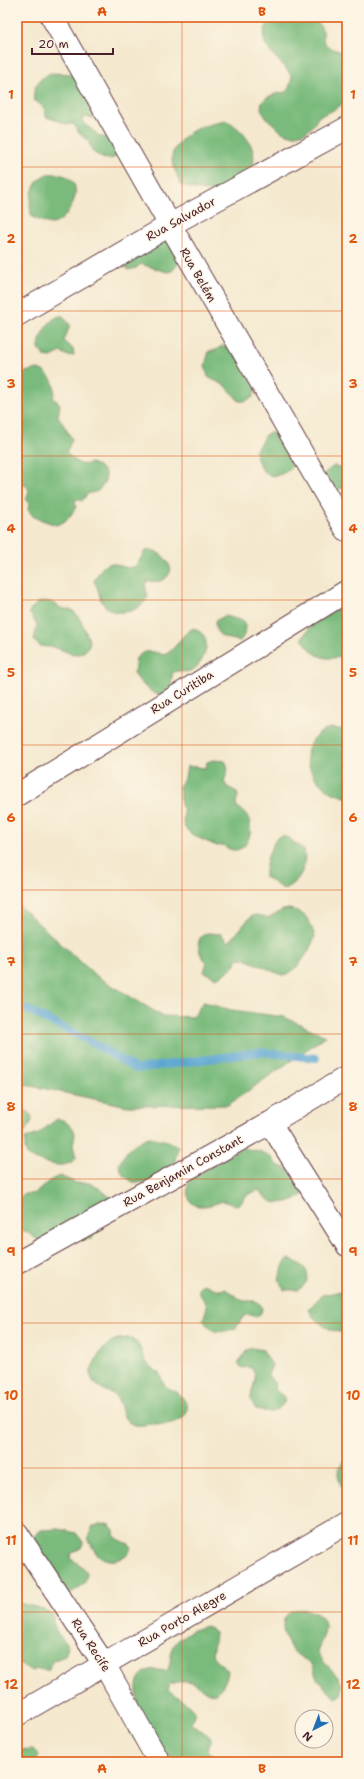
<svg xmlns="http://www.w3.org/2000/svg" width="364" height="1779" font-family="'Shantell Sans',sans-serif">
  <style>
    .forest { fill: #7abb7d; stroke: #626d54 }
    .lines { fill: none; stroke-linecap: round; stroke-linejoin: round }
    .stream { stroke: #59a4d1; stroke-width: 8 }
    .minor-casing { stroke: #643d43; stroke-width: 24 }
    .tertiary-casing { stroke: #643d43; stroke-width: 24 }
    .minor { stroke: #fff; stroke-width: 22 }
    .tertiary { stroke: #fff; stroke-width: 22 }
    .grid { fill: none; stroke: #e0560e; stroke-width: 1; stroke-opacity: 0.55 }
    .labels { text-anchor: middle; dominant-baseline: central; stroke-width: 3; stroke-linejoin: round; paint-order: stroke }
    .street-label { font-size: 12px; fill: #4a1f2b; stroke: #fcf5e5 }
    .neatline { fill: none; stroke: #e0560e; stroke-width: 1.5 }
    .grid-label { font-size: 13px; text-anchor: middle; font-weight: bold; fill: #e0560e }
  </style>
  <rect width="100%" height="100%" fill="#fcf5e5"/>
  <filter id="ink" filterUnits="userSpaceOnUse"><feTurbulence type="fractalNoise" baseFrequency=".025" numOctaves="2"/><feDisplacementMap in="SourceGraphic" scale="8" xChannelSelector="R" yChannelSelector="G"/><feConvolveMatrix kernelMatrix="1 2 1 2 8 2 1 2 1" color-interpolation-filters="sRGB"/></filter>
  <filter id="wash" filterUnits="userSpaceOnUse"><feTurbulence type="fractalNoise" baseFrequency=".012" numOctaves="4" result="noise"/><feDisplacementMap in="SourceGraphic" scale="16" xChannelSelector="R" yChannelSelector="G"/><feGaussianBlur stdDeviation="0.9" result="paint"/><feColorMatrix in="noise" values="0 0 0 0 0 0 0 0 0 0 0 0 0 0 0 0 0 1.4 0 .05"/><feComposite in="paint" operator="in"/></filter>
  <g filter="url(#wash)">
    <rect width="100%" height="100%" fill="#f4e8ce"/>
    <g class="forest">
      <path d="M 273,17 L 314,17 C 317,21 321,26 323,31 C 324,35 322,39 325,43 C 330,51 341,49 347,56 L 347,99 C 339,108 331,112 319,116 C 315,122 312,129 305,132 C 300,135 293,136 287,134 C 281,133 277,127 272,123 C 251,105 263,95 286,92 L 289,88 L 292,77 C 280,56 248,45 273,17 Z"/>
      <path d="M 51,73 L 70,74 L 75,78 L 98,116 L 93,118 L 82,117 L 83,123 L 101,137 L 119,137 L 118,154 L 114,158 L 108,159 L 102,158 L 93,152 L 88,141 L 79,133 L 74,124 L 68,124 L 46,117 C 46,107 41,105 34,100 C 32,87 39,78 51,73 Z"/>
      <path d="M 226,121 C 237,125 250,139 253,151 C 255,159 253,166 252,174 L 217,192 L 198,190 L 181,185 C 178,176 172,166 172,158 C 172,152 175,148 178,144 C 191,127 207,125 226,121 Z"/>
      <path d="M 47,174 C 97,170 69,223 52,224 C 46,224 38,219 32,217 C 27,202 32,181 47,174 Z"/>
      <polygon points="162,231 182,259 172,271 167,272 141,264 136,268 128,270 125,264"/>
      <path d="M 59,316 L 63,316 L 70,325 L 64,341 L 73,349 L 74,355 L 68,356 L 61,352 L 51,357 L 44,356 L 39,349 C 39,336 47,321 59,316 Z"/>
      <polygon points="222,346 238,349 256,389 253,397 245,401 239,401 226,386 208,377 205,366 209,351 214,351"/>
      <path d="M 38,369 C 51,373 57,385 53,398 L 60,404 L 58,416 L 72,439 L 66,453 C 76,459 77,468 91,463 C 108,469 110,478 98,491 L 87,494 L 82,501 L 76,499 L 75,501 L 76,507 C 71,515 66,523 56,525 L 34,517 L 28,510 L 29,504 L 26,500 C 28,495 31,489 25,485 L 17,486 L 17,439 L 23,437 L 20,429 L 25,424 L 22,419 L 23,411 L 17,405 L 17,374 Z"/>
      <path d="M 270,432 L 280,437 L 282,445 L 287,448 L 294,461 C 293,470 278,478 269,475 C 261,472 257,460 255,452 L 265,435 Z"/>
      <polygon points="334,466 343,468 347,467 347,487 338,489 332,488 322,475"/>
      <path d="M 151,550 C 161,553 168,559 171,570 C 166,582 160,582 148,581 L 145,585 L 148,597 C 140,612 115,619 103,604 C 99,598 99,588 94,581 C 111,547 117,574 136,566 L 145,551 Z"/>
      <path d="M 43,601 C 51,601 54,604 61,608 C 64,610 69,608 73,611 C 82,618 85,632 90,642 C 83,662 69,652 56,648 C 47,645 40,650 34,640 L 37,625 L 29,612 L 37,603 Z"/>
      <path d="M 347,602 L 347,654 C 326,663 313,657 302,638 L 311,626 Z"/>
      <path d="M 225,616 L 243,621 C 247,628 245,635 240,641 C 226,638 215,638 215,621 Z"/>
      <path d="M 194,628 C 197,630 202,633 204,636 C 210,646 202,666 192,670 C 187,673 182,671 176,671 L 172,674 C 172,678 172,683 170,687 C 162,707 139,683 134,673 L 136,658 C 146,649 152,651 164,655 C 177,650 181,633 194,628 Z"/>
      <path d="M 330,728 L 347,730 L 347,798 C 342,795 334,794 329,791 C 304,774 296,740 330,728 Z"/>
      <path d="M 213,760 L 225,761 C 230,769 227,773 224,781 L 227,787 L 237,792 L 238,797 L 236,801 L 237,807 C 264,820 246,865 223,845 L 217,846 L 194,836 L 185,828 L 183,822 L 184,810 L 181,805 L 179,787 L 185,777 L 187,766 L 206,768 L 207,762 Z"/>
      <path d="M 283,836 L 290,839 L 304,850 C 307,868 300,881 284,889 C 276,886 272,880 265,877 C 264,864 270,847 278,837 Z"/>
      <polygon points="17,904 95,975 162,1016 193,1017 203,1002 231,1010 284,1017 326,1036 228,1105 128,1106 17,1083"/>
      <path d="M 289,909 C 307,913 309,920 315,936 C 311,949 296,975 282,975 L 243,958 L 237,959 C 234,969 225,974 216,978 L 204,972 L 207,962 C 198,955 193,937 208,933 C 211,933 217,934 221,934 L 228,942 L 232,939 L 251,916 L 257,915 L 268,918 L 283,910 Z"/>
      <polygon points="17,1103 31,1115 32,1121 22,1136 17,1140"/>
      <path d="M 57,1119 L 63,1120 L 73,1128 L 75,1134 L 73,1145 L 76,1158 C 65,1172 41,1162 28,1156 L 25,1150 L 25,1139 L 38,1134 Z"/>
      <path d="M 149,1137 L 167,1141 L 178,1147 L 174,1165 L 150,1182 L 133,1182 L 123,1175 L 119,1165 C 125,1151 134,1142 149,1137 Z"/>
      <path d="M 241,1148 L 259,1151 L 270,1156 L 277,1165 L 288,1169 L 306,1192 C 300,1199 283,1205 273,1202 C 267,1200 263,1194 258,1190 L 247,1195 L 240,1204 L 234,1205 L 223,1201 C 212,1205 190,1213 188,1194 C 187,1188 187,1184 191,1179 Z"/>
      <path d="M 60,1176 L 76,1183 L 89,1183 L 100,1189 L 110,1197 L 113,1210 L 91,1239 L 39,1241 L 26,1231 L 20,1231 L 17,1229 C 17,1220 13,1198 25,1194 C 29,1193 32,1195 37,1192 C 46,1184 47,1181 60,1176 Z"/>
      <path d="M 289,1259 C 307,1265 316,1278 298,1290 L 284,1290 L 279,1279 L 285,1262 Z"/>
      <path d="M 203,1284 L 219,1290 L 225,1289 L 243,1301 L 255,1301 L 260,1304 L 262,1308 L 261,1313 L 256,1317 C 243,1310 242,1320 236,1328 C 220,1333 212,1335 203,1319 C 208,1306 209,1305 199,1294 L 199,1288 Z"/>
      <path d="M 347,1290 L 347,1332 C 334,1335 312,1321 309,1309 L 322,1295 Z"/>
      <path d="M 129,1338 C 144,1345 139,1352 147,1363 C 151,1368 155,1370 159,1373 C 162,1377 161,1381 164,1384 C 168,1390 177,1390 181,1396 C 199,1415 174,1426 157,1424 C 148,1423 138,1428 130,1423 C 121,1418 123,1408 118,1400 C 116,1395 111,1393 106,1391 C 86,1380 88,1372 99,1355 C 109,1341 112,1339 129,1338 Z"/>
      <path d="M 252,1348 L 263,1350 L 272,1365 L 268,1375 L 275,1384 L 274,1389 L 283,1396 L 285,1401 C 278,1413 267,1415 255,1408 C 254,1406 252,1402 251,1399 C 250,1389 259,1381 253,1369 L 248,1367 L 242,1368 L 238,1364 L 247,1350 Z"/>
      <path d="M 347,1458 L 347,1493 C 341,1489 336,1476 339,1469 C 341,1465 344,1462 347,1458 Z"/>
      <path d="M 105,1524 L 110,1525 L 114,1530 L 114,1535 C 119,1542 127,1541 132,1547 C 125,1561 109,1565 97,1554 C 93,1549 90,1543 88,1537 L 93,1526 Z"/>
      <path d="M 59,1529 L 76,1533 L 83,1542 L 82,1547 L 71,1554 L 70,1559 C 96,1571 90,1584 68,1594 L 32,1538 L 41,1530 Z"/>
      <path d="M 19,1603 L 43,1609 L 53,1615 C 54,1635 58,1631 68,1646 L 65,1656 L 54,1660 L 48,1670 L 37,1669 L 32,1671 L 17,1663 L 17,1604 Z"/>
      <path d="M 305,1609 C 332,1617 327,1629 317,1651 C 323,1667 347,1676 341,1695 L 336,1698 C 329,1692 323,1686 317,1678 C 315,1674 315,1670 313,1666 C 309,1660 300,1658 295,1653 C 286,1644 276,1622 290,1612 C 294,1609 300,1610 305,1609 Z"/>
      <path d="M 207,1626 L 215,1633 L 212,1655 C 216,1662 223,1664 228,1671 C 227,1680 219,1699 207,1692 C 200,1689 199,1683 188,1681 C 184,1680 175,1683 170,1684 L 168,1690 L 183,1700 L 195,1712 L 191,1723 L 209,1736 L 211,1741 L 208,1745 L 208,1751 L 217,1757 L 234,1758 L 238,1762 L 175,1762 C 163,1749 141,1750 130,1733 C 131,1724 136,1715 137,1706 C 139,1693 131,1677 150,1670 C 155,1668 161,1672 168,1670 C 171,1663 170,1655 173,1648 C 177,1636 196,1628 207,1626 Z"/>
      <polygon points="33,1749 37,1753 38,1759 35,1762 17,1762 17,1750"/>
    </g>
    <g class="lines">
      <polyline class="stream" points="17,1007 28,1010 93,1043 136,1069 260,1052 316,1058"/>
    </g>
  </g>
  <g filter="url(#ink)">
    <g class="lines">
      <g class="minor-casing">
        <g id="minor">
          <polyline points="52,17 170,225 347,531"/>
          <polyline points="17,315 170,225 347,128"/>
          <polyline points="17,795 347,591"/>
          <polyline points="270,1123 347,1245"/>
          <polyline points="17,1533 104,1664 159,1762"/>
          <polyline points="17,1715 347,1523"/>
        </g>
      </g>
      <g class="tertiary-casing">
        <polyline id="tertiary" points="17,1263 270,1123 347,1077"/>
      </g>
      <use href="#minor" class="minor"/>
      <use href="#tertiary" class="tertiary"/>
    </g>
  </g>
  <path class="grid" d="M 182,17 L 182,1762M 17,167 L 347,167M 17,311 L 347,311M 17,456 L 347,456M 17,600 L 347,600M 17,745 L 347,745M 17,890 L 347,890M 17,1034 L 347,1034M 17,1179 L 347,1179M 17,1323 L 347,1323M 17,1468 L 347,1468M 17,1612 L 347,1612"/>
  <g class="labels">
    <g class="street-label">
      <text transform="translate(181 219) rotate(-29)">Rua Salvador</text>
      <text transform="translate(198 275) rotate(60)">Rua Belém</text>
      <text transform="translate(182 692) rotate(-32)">Rua Curitiba</text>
      <text transform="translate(183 1171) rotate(-29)">Rua Benjamin Constant</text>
      <text transform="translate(182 1619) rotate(-30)">Rua Porto Alegre</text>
      <text transform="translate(91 1645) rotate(57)">Rua Recife</text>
    </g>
  </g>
  <rect width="364" height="1779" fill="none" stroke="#fcf5e5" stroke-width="44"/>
  <g transform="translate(314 1729) rotate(222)"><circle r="19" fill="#fcf5e5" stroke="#b59f9b"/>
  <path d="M0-3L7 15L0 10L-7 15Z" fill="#1f6fb2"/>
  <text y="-6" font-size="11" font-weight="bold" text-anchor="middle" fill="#4a1f2b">N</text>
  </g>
  <path d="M32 48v6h81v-6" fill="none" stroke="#4a1f2b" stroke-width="2"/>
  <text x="38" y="48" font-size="12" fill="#4a1f2b" stroke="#fcf5e5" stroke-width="3" paint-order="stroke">20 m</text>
  <rect x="22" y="22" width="320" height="1735" class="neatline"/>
  <g class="grid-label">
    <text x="102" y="16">A</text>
    <text x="262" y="16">B</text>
    <text x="11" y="99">1</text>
    <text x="353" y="99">1</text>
    <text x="11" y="243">2</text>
    <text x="353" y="243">2</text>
    <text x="11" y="388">3</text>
    <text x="353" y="388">3</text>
    <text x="11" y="533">4</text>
    <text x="353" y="533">4</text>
    <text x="11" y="677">5</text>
    <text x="353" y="677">5</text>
    <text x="11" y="822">6</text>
    <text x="353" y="822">6</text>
    <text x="11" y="966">7</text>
    <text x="353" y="966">7</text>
    <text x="11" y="1111">8</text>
    <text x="353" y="1111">8</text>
    <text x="11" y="1256">9</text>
    <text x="353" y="1256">9</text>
    <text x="11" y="1400">10</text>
    <text x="353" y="1400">10</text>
    <text x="11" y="1545">11</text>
    <text x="353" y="1545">11</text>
    <text x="11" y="1689">12</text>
    <text x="353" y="1689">12</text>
    <text x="102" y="1773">A</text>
    <text x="262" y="1773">B</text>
  </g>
</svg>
